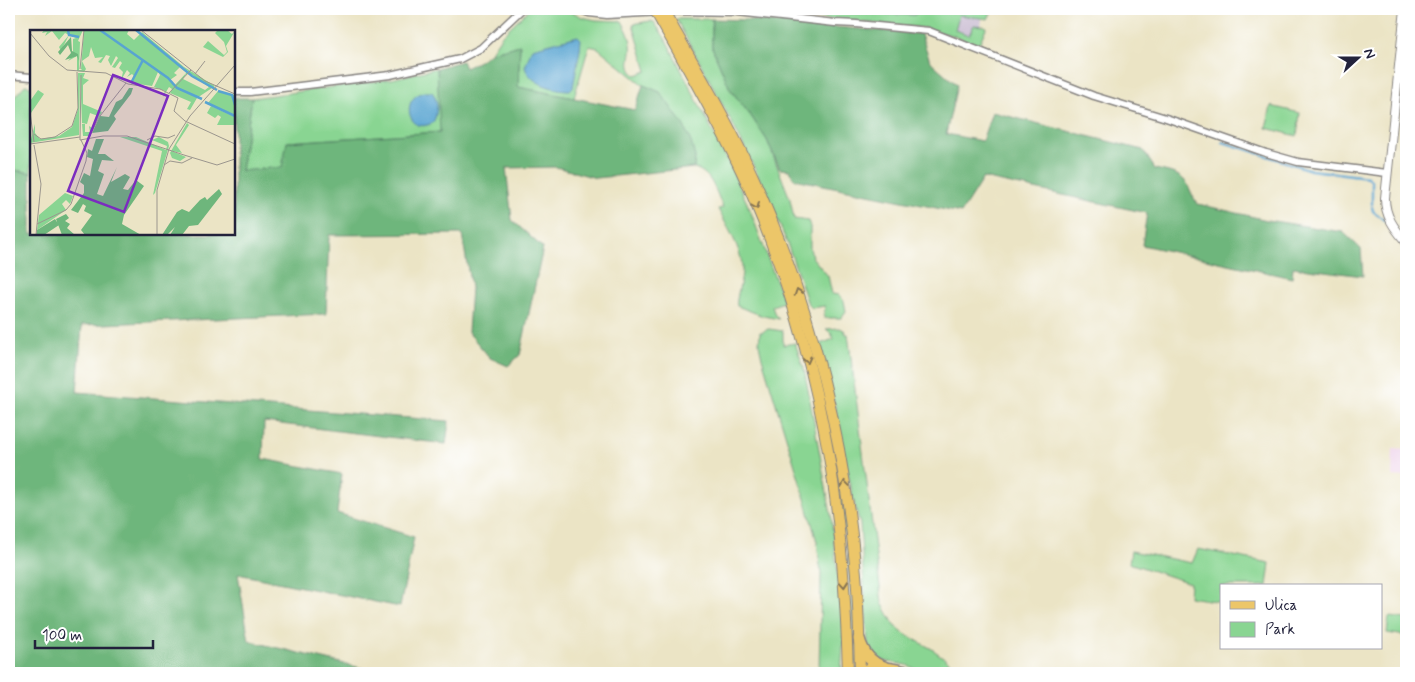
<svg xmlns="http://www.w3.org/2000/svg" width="1415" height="682" font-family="Mynerve,sans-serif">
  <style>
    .built { fill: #edd1e9 }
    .industrial { fill: #ccbfd4 }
    .green { fill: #89d592; stroke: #567c66 }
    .forest { fill: #6eb67c; stroke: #486c5c }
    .water { fill: #58a4d1; stroke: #3d6386 }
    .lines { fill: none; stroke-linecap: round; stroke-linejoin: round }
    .stream { stroke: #58a4d1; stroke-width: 2.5 }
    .minor-casing { stroke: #868380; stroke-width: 9 }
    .tertiary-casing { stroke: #868380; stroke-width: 10 }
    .primary-casing { stroke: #868380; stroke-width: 12 }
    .motorway-casing { stroke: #868380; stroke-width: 14 }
    .minor { stroke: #fff; stroke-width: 6 }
    .tertiary { stroke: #fff; stroke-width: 8 }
    .primary { stroke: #ecc669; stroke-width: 10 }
    .motorway { stroke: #ecc669; stroke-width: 11 }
    .primary-bridge-casing { stroke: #868380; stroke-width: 12; stroke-linecap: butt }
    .primary-bridge { stroke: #ecc669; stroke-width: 10 }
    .oneway { stroke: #877452 }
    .inset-river { fill: none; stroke: #58a4d1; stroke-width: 2.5 }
    .inset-road { fill: none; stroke: #9b968e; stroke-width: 1 }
    .view { fill: #7b2cbf; fill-opacity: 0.15; stroke: #7b2cbf; stroke-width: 2.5 }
    .inset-edge { fill: none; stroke: #22223b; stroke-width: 2.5 }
  </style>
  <rect width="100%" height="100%" fill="#fff"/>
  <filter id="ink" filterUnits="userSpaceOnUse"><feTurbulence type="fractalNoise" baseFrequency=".02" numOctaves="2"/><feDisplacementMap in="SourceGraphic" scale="10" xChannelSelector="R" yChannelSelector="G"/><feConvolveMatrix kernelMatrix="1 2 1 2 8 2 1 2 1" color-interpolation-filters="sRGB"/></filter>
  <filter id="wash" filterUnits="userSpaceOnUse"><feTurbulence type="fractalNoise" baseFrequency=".0096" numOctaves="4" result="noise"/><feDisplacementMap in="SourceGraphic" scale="20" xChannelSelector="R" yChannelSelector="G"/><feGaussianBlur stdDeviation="1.12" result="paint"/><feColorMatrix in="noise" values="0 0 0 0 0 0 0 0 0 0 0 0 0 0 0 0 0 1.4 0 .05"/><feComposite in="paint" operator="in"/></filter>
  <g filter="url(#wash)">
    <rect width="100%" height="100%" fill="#ebe4c5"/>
    <polygon class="built" points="1393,449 1406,450 1406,477 1392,476"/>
    <polygon class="industrial" points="736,9 984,9 981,25 972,38 925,27"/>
    <g class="green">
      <path d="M 529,9 L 567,9 L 582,17 L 596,20 L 622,21 C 626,28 630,36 631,44 C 633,55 624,67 636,75 L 647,71 L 633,24 L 650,21 L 654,22 L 665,38 L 728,161 L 750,210 L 784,302 L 772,306 L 775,315 L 779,319 L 763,316 L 737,306 C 735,300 743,278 742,268 C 742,249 726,225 718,209 L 723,208 C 716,192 712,173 694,168 L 695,157 L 660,92 L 643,85 L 598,48 L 589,46 L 574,98 L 518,87 L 520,45 L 490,53 L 502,35 Z"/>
      <polygon points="713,9 822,9 822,12 915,15 915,9 993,9 988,19 959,15 955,30 969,35 974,25 985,26 986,28 980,42 974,44 958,37 925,28"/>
      <path d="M 676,19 L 712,19 L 712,47 L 730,89 L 751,116 L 767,140 L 790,199 L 794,219 L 808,221 L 810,226 L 810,248 L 812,257 L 828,276 L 832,294 L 839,295 L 844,301 L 846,311 L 841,318 L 824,318 L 825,306 L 812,308 L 808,304 C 798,274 788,243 775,214 C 747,147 711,83 676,19 Z"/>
      <polygon points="437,68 441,132 287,142 283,167 241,172 252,98 392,79"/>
      <polygon points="25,85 31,86 31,173 9,169 9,103"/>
      <polygon points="1271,106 1300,113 1297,136 1266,128"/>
      <polygon points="840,328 844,330 846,334 848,334 882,603 895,626 903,633 932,649 947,660 961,673 925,673 907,665 883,661 872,652 868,644 860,524 853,498 835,406 820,344 834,339 831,333 826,329"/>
      <polygon points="769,329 783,331 783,345 795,343 804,368 831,515 844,633 841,673 819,673 821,574 817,542 806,502 762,358 759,344 760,332 763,332 765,330"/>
      <path d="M 807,330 C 826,404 844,480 851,557 C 854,592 854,628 856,663 L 855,664 L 847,544 Z"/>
      <polygon points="1198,549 1270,563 1267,586 1221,586 1221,602 1189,597 1190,583 1129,563 1131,551 1192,563"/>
      <polygon points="1389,617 1406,619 1406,636 1387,633"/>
    </g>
    <g class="forest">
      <path d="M 712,19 L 748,20 L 921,34 L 930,61 L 957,85 L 946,134 L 982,141 L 992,112 L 1143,150 L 1155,169 C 1168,172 1181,173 1188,185 C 1191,192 1193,198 1198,204 L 1267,220 L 1343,232 L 1361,249 L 1363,276 L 1293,267 L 1292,278 L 1142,245 L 1147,213 L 983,178 L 961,213 L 794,179 L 790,170 L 780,169 L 767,140 L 751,116 L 730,89 L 712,47 Z"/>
      <polygon points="520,45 518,87 635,110 643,85 660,92 684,126 691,142 695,157 694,168 596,178 556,167 506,168 512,220 543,248 520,355 508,366 490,358 468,332 471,288 462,234 329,235 326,314 82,325 77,392 449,421 446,444 264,422 263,459 342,474 337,513 414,537 400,607 238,574 249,641 382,673 9,673 9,169 31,173 31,234 234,234 234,98 252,98 241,171 282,167 287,142 440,132 437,68 462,61 465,68 479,61 490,53"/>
    </g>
    <g class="water">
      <path d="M 578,36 L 581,39 L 580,50 L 573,87 L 570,90 C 554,90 530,84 525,67 L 532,48 Z"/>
      <path d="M 425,92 L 432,92 C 437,99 438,106 436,114 C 435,120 433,124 427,125 C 408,131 400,97 425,92 Z"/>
    </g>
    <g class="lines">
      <g class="stream">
        <polyline points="1223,142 1311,170 1368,177 1372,182 1372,204"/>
        <polyline points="1372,207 1373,211 1384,220"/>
        <polyline points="1400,226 1406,229"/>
      </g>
    </g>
  </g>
  <g filter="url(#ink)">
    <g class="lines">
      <g class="minor-casing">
        <g id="minor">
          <polyline points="577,9 589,13 607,15 680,11 737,12 835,23 856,24 929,31 1094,96 1166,118 1266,153 1298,162 1387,173"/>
          <polyline points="9,75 31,77"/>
          <polyline points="234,92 250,92 390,75 460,59 481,48 522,9"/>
        </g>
      </g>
      <g class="tertiary-casing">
        <path id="tertiary" d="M 1405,9 L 1385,198 C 1385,216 1394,228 1406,242"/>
      </g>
      <g class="primary-casing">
        <g id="primary">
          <path d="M 670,22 C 695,66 721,109 743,155 C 804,284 842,422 855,564 C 859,600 859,637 860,673"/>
          <path d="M 662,23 C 693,78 724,132 750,190 C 786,273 812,362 828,451 C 841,524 846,599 848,673"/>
        </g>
      </g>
      <g class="motorway-casing">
        <g id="motorway">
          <path d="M 859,639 C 863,653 870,663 884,667"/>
          <path d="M 860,673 C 874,664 896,669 911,673"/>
        </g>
      </g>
      <use href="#minor" class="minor"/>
      <use href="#tertiary" class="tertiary"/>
      <use href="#primary" class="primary"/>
      <use href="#motorway" class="motorway"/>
      <g class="primary-bridge-casing">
        <g id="primary-bridge">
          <polyline points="654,9 662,23"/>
          <polyline points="663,9 670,22"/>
        </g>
      </g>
      <use href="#primary-bridge" class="primary-bridge"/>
    </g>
    <defs><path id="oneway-chevron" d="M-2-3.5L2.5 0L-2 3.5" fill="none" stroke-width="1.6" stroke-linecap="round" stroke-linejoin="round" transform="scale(1.25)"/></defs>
    <g class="oneway">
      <use href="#oneway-chevron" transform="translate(756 206) rotate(68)"/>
      <use href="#oneway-chevron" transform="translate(798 292) rotate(-109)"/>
      <use href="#oneway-chevron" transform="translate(807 360) rotate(76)"/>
      <use href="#oneway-chevron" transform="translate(845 484) rotate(-98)"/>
      <use href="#oneway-chevron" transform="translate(844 584) rotate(85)"/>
    </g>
  </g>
  <g transform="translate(30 30)">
    <rect width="205" height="205" fill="#ebe4c5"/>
    <path d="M 14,0 L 53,0 L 48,11 L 50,12 L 49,40 L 52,40 L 51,39 L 54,0 L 99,0 L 97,4 L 104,10 L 112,2 L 154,37 L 185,56 L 167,68 L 160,80 L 157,79 L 161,72 L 140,63 L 142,59 L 139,57 L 133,67 L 135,61 L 124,57 L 130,45 L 128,42 L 122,56 L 101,53 L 105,47 L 102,44 L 97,47 L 100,43 L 97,40 L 91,50 L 93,42 L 89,38 L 92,33 L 90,31 L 85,38 L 82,37 L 88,28 L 86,26 L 81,36 L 78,30 L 80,26 L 76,25 L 71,33 L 68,32 L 73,27 L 65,28 L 61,17 L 59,26 L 52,31 L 56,39 L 54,42 L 47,41 L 47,26 L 38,31 L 43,25 L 43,9 L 46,8 L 39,5 L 31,21 L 29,17 L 39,5 L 35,3 L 29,10 L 22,1 L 15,6 L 17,2 L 12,3 ZM 151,36 L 158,41 L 144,56 L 140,50 L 147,45 L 144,43 ZM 156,44 L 161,44 L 179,57 L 175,60 L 153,49 ZM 188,0 L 197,0 L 202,4 L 205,1 L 196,16 L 198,22 L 193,27 L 173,17 L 178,11 L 194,25 L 197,22 L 194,12 L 185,3 ZM 48,43 L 55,43 L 53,48 L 59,50 L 53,55 L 53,74 L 72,82 L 59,106 L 53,106 L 52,94 L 55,94 L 55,102 L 60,102 L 59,96 L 62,98 L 68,86 L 60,83 L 57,94 L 52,93 L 50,43 L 49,105 L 0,113 L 5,94 L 5,103 L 10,109 L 29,106 L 42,97 L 48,79 ZM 8,60 L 14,64 L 1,83 L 0,71 ZM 188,61 L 205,65 L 205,85 L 178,73 ZM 181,76 L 205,87 L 205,95 L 187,95 L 191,87 L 188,85 L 185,88 L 177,83 ZM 157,93 L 159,95 L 146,115 L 152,123 L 142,121 L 156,127 L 150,131 L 142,128 L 140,123 ZM 90,107 L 106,107 L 136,120 L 137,116 L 122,110 L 129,107 L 138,112 L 139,116 L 125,163 L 123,165 L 132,121 ZM 35,163 L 43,166 L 40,174 L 36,170 L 32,174 L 36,180 L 7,200 L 9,185 Z" fill="#89d592" fill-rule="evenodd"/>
    <path d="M 41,7 L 42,21 L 48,24 L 49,31 L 47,26 L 35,30 L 41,23 L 38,15 L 30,25 L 28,22 ZM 99,58 L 103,58 L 101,64 L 84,86 L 86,89 L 78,101 L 62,103 L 70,86 L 79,87 L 86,72 L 92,69 ZM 66,109 L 74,109 L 68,124 L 75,124 L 84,131 L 72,130 L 68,141 L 74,144 L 67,164 L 73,166 L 87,137 L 81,152 L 95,144 L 100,147 L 93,159 L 98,160 L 106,150 L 114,156 L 94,185 L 92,194 L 111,205 L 55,205 L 51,200 L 62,185 L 54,181 L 56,176 L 53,174 L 48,183 L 41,180 L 54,163 L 54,155 L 50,152 L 54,143 L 60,146 L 63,129 L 57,127 L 58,119 L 62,121 ZM 189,159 L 192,164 L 168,195 L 159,196 L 152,205 L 140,205 L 145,197 L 137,205 L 132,205 L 147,182 L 152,179 L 159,182 L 170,170 L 175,167 L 177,170 ZM 36,184 L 39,188 L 35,191 L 40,194 L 37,198 L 45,205 L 32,205 L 26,189 ZM 25,189 L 29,195 L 14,205 L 6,205 L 7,200 Z" fill="#6eb67c"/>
    <path class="inset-river" d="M 38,0 L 39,5 L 49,7M 70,0 L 138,48 L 147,58 L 172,69M 106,0 L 162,46 L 187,60M 101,53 L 113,30M 188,61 L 202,65 L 205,75M 175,72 L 205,86"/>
    <path class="inset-road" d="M 111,0 L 175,51 L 205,64M 0,3 L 19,26 L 37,40 L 76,43 L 98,54 L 130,59 L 148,68 L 144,81 L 155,91 L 205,114M 50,39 L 54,0M 165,44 L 175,31M 51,45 L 50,110 L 73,106 L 97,106 L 154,125M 139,63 L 161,40M 0,82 L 4,112M 4,104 L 11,109 L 25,107 L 42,96 L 48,78 L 47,42M 117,110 L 125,106 L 138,108 L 145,105M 0,114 L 50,107M 4,115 L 11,154 L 6,205M 55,115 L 70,86 L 96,53M 154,125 L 187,135 L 205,129M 134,135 L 140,131 L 152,133 L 162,128M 7,194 L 36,180 L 41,174 L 56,131 L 57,123 L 51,110M 127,205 L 127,160 L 139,119 L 160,86 L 205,35"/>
    <path class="view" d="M 83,45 L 138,66 L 94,182 L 38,161 Z"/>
    <rect width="205" height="205" class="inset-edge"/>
  </g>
  <rect width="1415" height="682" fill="none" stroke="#fff" stroke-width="30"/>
  <rect x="1220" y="584" width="162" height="65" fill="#ffffff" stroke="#a7a7b1"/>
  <rect x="1230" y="601" width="25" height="8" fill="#ecc669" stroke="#a7a7b1"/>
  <text x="1265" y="610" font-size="15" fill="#22223b">Ulica</text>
  <rect x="1230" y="622" width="25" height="15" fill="#89d592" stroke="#a7a7b1"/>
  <text x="1265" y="634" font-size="15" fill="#22223b">Park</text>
  <g transform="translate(1358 58) rotate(69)" stroke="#ffffff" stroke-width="4" paint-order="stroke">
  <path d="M0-4L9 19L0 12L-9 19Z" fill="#22223b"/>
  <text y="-8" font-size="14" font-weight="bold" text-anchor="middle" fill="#22223b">N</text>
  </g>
  <path d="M35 640v8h118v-8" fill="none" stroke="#22223b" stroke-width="2.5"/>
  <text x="42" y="640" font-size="15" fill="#22223b" stroke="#ffffff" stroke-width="4" paint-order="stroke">100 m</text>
</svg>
